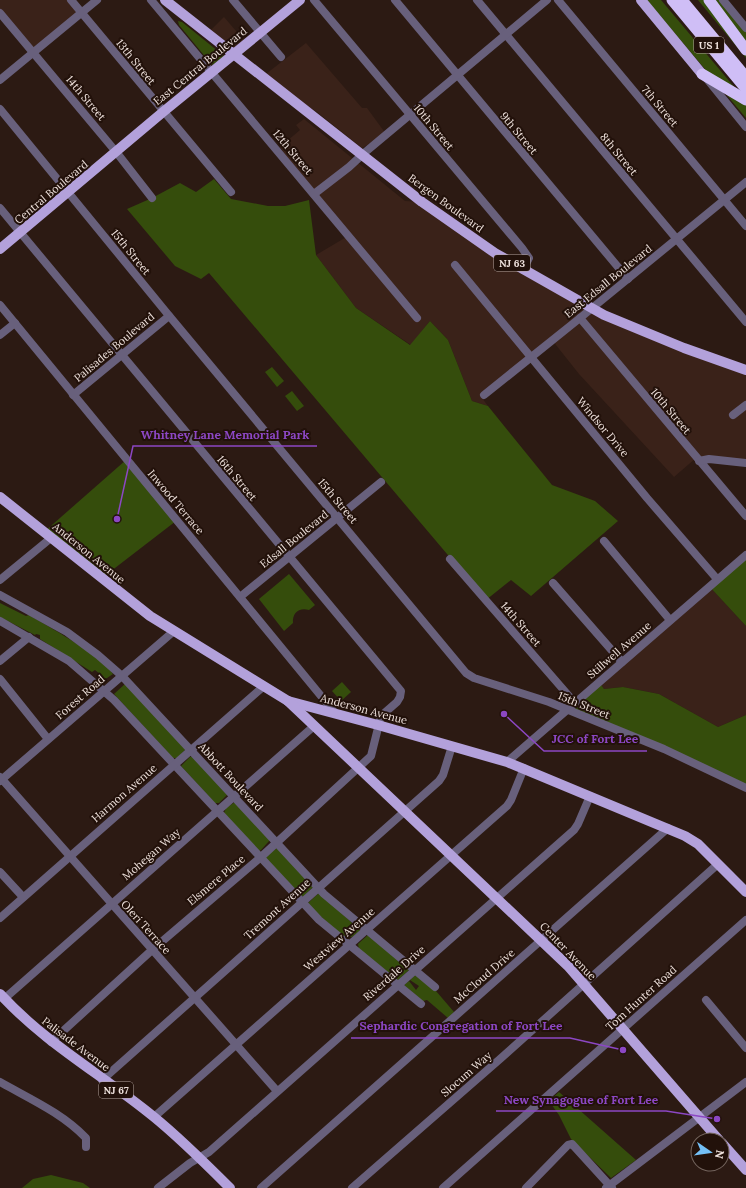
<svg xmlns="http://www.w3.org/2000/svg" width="746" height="1188" font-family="Lora,serif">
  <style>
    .built { fill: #3a2219 }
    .green { fill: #354d0c }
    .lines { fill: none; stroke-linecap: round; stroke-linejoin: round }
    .minor { stroke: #68607c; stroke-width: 8 }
    .major { stroke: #b3a1db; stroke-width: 10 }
    .highway { stroke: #cfbef6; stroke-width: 11 }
    .labels { text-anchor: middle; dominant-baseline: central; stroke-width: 4; stroke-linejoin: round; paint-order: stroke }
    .shield { fill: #22110a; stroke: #b2a39e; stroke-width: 1 }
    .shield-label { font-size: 10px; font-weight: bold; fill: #efe2dd }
    .street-label { font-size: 11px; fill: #efe2dd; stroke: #22110a }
    .leader { fill: none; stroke: #8c47c4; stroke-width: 1.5 }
    .callout-dot { fill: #8c47c4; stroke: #22110a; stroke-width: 1.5 }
    .callout-label { font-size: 12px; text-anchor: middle; font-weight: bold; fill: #8c47c4; stroke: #22110a; stroke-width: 4; stroke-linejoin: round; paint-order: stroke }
  </style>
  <rect width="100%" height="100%" fill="#2c1a13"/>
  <g class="built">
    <polygon points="0,0 71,0 82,12 34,53 0,13"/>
    <polygon points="224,17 247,44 233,55 207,34"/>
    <polygon points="306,43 362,108 367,108 386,134 362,148 317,112 262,77"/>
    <polygon points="304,119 405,201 422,202 592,309 746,371 746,466 696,458 674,477 579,374 552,340 482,398 488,406 472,401 448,340 430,321 411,345 356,308 316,255 348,236 314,194 280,147 300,130 296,125"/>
    <polygon points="709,586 746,626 746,715 718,727 659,694 623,687 604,689 599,682"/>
  </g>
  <g class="green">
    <polygon points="647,0 661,0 746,101 746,118"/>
    <polygon points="698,0 720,0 746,32 746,58"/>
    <polygon points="178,21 182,22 224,56 212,65 179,25"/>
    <polygon points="214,179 231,199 268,206 285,206 309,200 316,255 356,308 410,345 430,321 448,340 472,401 488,406 552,485 595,501 618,521 531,596 511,580 486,600 209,273 201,279 175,266 127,209 152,198 180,183 196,192"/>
    <polygon points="272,367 284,381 277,387 265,372"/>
    <polygon points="292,391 304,406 297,411 285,396"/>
    <polygon points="126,460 176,521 102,578 44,532"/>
    <polygon points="746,555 746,626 709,586"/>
    <path d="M 289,574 L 315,605 L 309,610 C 299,607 292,613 293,623 L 284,631 L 259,599 Z"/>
    <path d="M 0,603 L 26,616 L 29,615 C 46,625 105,658 113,674 L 101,682 L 97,679 L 100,674 L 95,670 L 92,672 L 40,639 L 40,635 L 36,634 L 35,635 L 0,617 Z"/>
    <polygon points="342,682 351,692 341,701 332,691"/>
    <polygon points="599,682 604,689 623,687 659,694 718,727 746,715 746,788 567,709"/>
    <polygon points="125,684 186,749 177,758 173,758 114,694"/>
    <polygon points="193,756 228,794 219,803 215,803 181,766 190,757"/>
    <polygon points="235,802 270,840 261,850 259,851 224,813 226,808"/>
    <polygon points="277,848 313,887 303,897 266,859 266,856"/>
    <polygon points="319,893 360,930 360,931 352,937 344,937 309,906 308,903"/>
    <polygon points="368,935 409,970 408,971 398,980 359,949 358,944"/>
    <polygon points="415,975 436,991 454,1012 448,1018 427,1000 423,1001 404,985 409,981 416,990 419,986 410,980"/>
    <polygon points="559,1092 636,1160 611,1178 571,1139 559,1115 549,1101"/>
    <polygon points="51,1175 83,1183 90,1188 22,1188 33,1179"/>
  </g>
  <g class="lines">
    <g class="minor">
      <polyline points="71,0 231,192"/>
      <polyline points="151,0 417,318"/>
      <polyline points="233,0 281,57"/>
      <polyline points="314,0 522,248 529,258 523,270"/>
      <polyline points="395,0 628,279"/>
      <polyline points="477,0 746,322"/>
      <polyline points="558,0 746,226"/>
      <polyline points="723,0 746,28"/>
      <polyline points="0,13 117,153 152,198"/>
      <polyline points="707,79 746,127"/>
      <polyline points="0,80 97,0"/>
      <polyline points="0,109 166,312 466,673 474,678 549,702 664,749 746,788"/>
      <polyline points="314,194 349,167 363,154 547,0"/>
      <polyline points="0,208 401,691 400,697 397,702 381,716 371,756 261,857 152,950 51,1042"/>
      <polyline points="455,265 647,498 717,579"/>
      <polyline points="0,305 335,713"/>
      <polyline points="580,318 746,516"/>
      <polyline points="0,335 15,323"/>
      <polyline points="73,395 169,316"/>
      <polyline points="484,395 580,318 746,182"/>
      <polyline points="733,415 746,405"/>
      <polyline points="699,461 709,459 746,463"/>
      <polyline points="604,541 670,620"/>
      <polyline points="450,559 575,703"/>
      <polyline points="0,580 51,538"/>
      <polyline points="553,583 622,662"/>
      <polyline points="0,595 67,632 98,655 122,676 324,894 435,987"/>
      <polyline points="240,597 381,482"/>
      <polyline points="0,621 69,661 114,700 319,920 421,1004"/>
      <polyline points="0,661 29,637"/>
      <polyline points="0,679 48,739"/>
      <polyline points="507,762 746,555"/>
      <polyline points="0,777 277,1091"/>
      <polyline points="0,781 174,631"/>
      <polyline points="0,872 23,897"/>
      <polyline points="0,918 264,686"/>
      <polyline points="4,999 314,726"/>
      <polyline points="706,1000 746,1048"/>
      <polyline points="102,1080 439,781 443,775 452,746"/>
      <path d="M 0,1082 C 30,1099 62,1113 86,1138 L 86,1147"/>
      <polyline points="154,1117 507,806 511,800 524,768"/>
      <polyline points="158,1188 190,1163 209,1152 574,830 578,824 590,796"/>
      <polyline points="261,1188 668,828"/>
      <polyline points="352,1188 500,1059 718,864"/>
      <polyline points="443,1188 746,920"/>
      <polyline points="526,1188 568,1145 572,1144 612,1188"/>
      <polyline points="606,1188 746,1082"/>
    </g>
    <g class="major">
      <polyline points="165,0 422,202 495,253 604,315 684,348 746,370"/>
      <polyline points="641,0 702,74"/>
      <polyline points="0,249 163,112 300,0"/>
      <polyline points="0,497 150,616 288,701 378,725 507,762 685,836 698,844 746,892"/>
      <polyline points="288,701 568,966 719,1140"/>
      <path d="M 0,994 C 46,1044 103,1075 154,1117 C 181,1139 206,1164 230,1188"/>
      <polyline points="722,1143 746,1170"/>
    </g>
    <g class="highway">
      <polyline points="672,0 746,89"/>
      <polyline points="682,0 746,77"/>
      <polyline points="709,0 746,50"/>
      <polyline points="702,74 746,100"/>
    </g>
  </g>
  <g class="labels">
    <g class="shield">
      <rect x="694" y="37" width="30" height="16" rx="3"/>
      <rect x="494" y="255" width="36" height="16" rx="3"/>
      <rect x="99" y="1082" width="34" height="16" rx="3"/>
    </g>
    <g class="shield-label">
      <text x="709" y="45">US 1</text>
      <text x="512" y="263">NJ 63</text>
      <text x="116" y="1090">NJ 67</text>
    </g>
    <g class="street-label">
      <text transform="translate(136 62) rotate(51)">13th Street</text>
      <text transform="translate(200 66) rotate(-39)">East Central Boulevard</text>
      <text transform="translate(86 98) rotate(50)">14th Street</text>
      <text transform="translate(660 106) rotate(50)">7th Street</text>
      <text transform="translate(434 127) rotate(50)">10th Street</text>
      <text transform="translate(519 133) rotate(50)">9th Street</text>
      <text transform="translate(293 152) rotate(50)">12th Street</text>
      <text transform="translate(619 154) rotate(50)">8th Street</text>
      <text transform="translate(51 192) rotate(-40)">Central Boulevard</text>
      <text transform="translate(446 203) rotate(36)">Bergen Boulevard</text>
      <text transform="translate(131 252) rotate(51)">15th Street</text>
      <text transform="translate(608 281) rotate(-39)">East Edsall Boulevard</text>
      <text transform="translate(114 347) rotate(-40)">Palisades Boulevard</text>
      <text transform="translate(671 411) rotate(50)">10th Street</text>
      <text transform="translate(603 427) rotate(50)">Windsor Drive</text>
      <text transform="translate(237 478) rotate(50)">16th Street</text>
      <text transform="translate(338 501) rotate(50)">15th Street</text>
      <text transform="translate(176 502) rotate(50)">Inwood Terrace</text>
      <text transform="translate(294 539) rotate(-39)">Edsall Boulevard</text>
      <text transform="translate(89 553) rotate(39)">Anderson Avenue</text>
      <text transform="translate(521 624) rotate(49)">14th Street</text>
      <text transform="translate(619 650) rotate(-41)">Stillwell Avenue</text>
      <text transform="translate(80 697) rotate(-41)">Forest Road</text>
      <text transform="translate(584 705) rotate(22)">15th Street</text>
      <text transform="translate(364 709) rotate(15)">Anderson Avenue</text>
      <text transform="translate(231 777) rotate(47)">Abbott Boulevard</text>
      <text transform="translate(124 793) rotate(-41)">Harmon Avenue</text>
      <text transform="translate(151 854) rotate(-41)">Mohegan Way</text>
      <text transform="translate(216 880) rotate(-40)">Elsmere Place</text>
      <text transform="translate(277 909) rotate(-42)">Tremont Avenue</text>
      <text transform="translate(146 927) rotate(48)">Oleri Terrace</text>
      <text transform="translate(339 939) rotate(-41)">Westview Avenue</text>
      <text transform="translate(568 951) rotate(46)">Center Avenue</text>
      <text transform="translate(394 973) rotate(-41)">Riverdale Drive</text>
      <text transform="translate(484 976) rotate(-41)">McCloud Drive</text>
      <text transform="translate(641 998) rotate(-42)">Tom Hunter Road</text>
      <text transform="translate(76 1044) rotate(37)">Palisade Avenue</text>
      <text transform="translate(466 1074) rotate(-41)">Slocum Way</text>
    </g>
  </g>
  <path class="leader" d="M117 519L133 446H317M504 714L544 751H647M623 1050L570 1038H351M717 1119L666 1111H496"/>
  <g class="callout-dot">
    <circle cx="117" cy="519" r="4"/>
    <circle cx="504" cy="714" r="4"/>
    <circle cx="623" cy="1050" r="4"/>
    <circle cx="717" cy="1119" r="4"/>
  </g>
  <g class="callout-label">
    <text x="225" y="439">Whitney Lane Memorial Park</text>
    <text x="595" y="743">JCC of Fort Lee</text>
    <text x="461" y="1030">Sephardic Congregation of Fort Lee</text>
    <text x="581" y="1104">New Synagogue of Fort Lee</text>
  </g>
  <g transform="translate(710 1152) rotate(103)"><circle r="19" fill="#22110a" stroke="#74655e"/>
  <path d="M0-3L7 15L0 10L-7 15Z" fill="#74c0f6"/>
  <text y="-6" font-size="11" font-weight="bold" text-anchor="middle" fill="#efe2dd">N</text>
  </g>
</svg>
